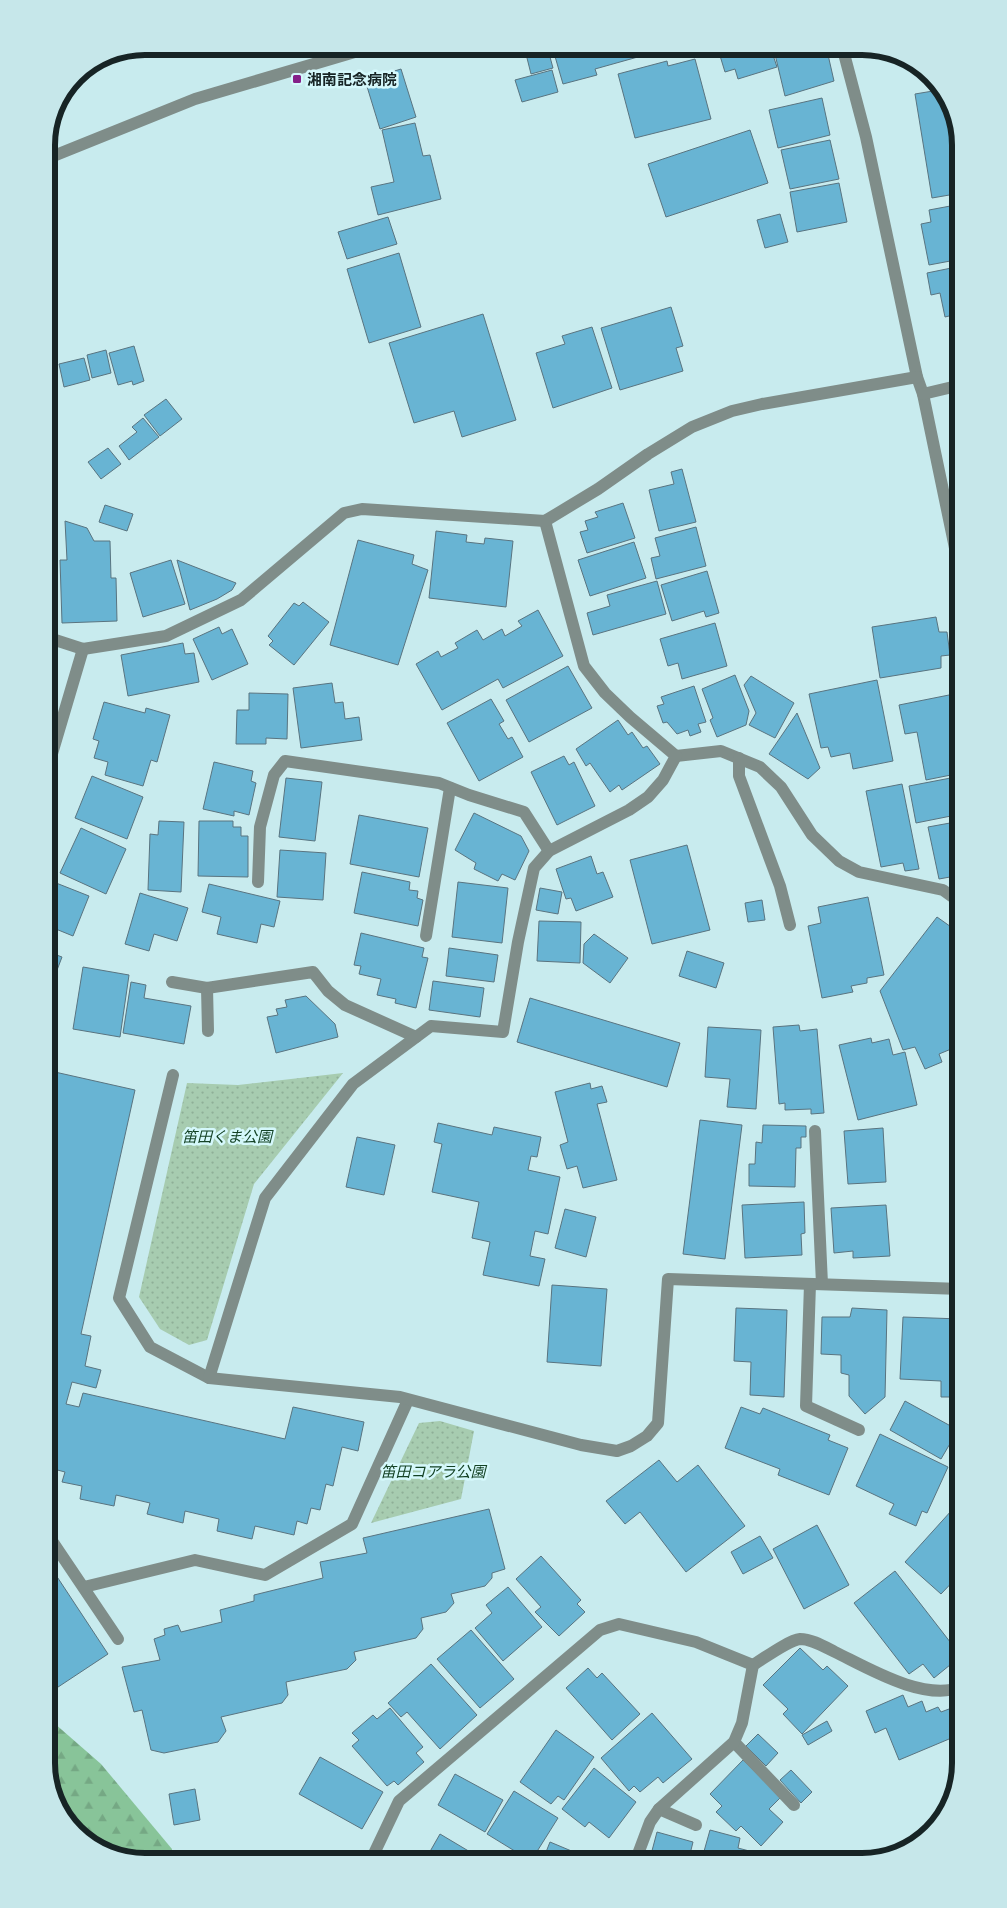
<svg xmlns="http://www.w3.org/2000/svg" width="1007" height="1908" font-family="'Source Serif 4','Noto Sans JP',serif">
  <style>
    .grass { fill: url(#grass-dots) }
    .forest { fill: url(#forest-firs) }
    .building { fill: #68b4d3; stroke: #597480 }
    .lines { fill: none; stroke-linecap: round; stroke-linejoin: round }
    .service { stroke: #7f8d89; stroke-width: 12 }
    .minor { stroke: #7f8d89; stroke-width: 12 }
    .tertiary { stroke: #7f8d89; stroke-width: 12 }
    .poi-dot { fill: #852089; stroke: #d5f8fb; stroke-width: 2 }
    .labels { text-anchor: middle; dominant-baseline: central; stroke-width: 5; stroke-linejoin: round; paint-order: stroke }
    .poi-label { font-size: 15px; font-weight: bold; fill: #172425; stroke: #d5f8fb; text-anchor: start }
    .park-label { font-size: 15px; font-style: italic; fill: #144225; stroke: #d5f8fb }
    .rim { fill: none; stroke: #172425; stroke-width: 6 }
  </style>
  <defs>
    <pattern id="grass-dots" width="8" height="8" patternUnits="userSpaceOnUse" patternTransform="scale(1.25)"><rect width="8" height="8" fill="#a7ccb0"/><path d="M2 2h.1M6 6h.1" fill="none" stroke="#8faf97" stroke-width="1.8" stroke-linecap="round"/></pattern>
    <pattern id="forest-firs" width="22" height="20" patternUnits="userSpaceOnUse" patternTransform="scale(1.25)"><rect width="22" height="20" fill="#88c499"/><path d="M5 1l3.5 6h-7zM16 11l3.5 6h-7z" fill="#75a884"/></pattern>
  </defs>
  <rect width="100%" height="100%" fill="#c8ebee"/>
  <g class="grass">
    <polygon points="343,1073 254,1184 207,1340 189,1345 160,1329 139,1297 187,1083 238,1085"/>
    <polygon points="440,1421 474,1431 461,1499 371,1523 419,1423"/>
  </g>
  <polygon class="forest" points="46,1716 101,1764 172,1849 171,1862 139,1862 90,1845 54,1801 46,1763"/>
  <g class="building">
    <polygon points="213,46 256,46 216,57"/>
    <polygon points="524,46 547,46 553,68 531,74"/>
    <polygon points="552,46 677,46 595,69 597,75 563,84"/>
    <polygon points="717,46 770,46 777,67 738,79 735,69 725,72"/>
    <polygon points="773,46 826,46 834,81 785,96"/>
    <polygon points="695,59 711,119 635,138 618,74 667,61 668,66"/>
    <polygon points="401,69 416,117 380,129 365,80"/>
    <polygon points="552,70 558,92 522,102 515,80"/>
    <polygon points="939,90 953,107 961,145 961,193 932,198 915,94"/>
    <polygon points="822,98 830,135 778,148 769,110"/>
    <polygon points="415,123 423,156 430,155 441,199 378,215 371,187 394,182 382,130"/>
    <polygon points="750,130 768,183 666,217 648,164"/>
    <polygon points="830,140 839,179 790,189 781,150"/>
    <polygon points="839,183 847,222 797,232 790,192"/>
    <polygon points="961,204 961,259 929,265 921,224 931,222 929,210"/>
    <polygon points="780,214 788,242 765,248 757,220"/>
    <polygon points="388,217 397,244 347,259 338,232"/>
    <polygon points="399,253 421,327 369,343 347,269"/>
    <polygon points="961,266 961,313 945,317 940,293 931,295 927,273"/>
    <polygon points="671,307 683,346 676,348 683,371 620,390 601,328"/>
    <polygon points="483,314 516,420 462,437 454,411 414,423 389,343"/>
    <polygon points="592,327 612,388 553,408 536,353 565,344 562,336"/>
    <polygon points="134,346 144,381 133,385 132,381 118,385 109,353"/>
    <polygon points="106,350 111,373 92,378 87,355"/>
    <polygon points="84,358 90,380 64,387 59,364"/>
    <polygon points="166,399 182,419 160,436 144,415"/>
    <polygon points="961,417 961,439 956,418"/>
    <polygon points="143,418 159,437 129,460 119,446 137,432 132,427"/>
    <polygon points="108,448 121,464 101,479 88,462"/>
    <polygon points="682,469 696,522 659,531 649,490 674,484 671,472"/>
    <polygon points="623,503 635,538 587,553 580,532 588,530 585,521 598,517 595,512"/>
    <polygon points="105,505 133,514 127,531 99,522"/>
    <polygon points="65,521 87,528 94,541 110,541 111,578 116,578 117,621 62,623 60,560 67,560"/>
    <polygon points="696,527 706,566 656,579 651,558 660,556 655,538"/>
    <polygon points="436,531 467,535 466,542 484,544 485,538 513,541 506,607 429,598"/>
    <polygon points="358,540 414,555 412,564 428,570 398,665 330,645"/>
    <polygon points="634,542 646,578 590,596 578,560"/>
    <polygon points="171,560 185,604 143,617 130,573"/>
    <polygon points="177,560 236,583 232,590 217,599 190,610"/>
    <polygon points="707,571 719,613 706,617 704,611 672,621 661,585"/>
    <polygon points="657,581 666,614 593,635 587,613 610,606 607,595"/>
    <polygon points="303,602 329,622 294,665 269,645 273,641 268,636 294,603 299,606"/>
    <polygon points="538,610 563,656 503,688 498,679 442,710 416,664 438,651 441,657 458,648 455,643 477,630 483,640 502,629 505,636 522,626 518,621"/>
    <polygon points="936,617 939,632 947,632 950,655 941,656 941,668 880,678 872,627"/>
    <polygon points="715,623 727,666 682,679 678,663 668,666 660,639"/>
    <polygon points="219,627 222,634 232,629 248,664 212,680 193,639"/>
    <polygon points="183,643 185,654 194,653 199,682 128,696 121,655"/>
    <polygon points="568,666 592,708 529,742 506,700"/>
    <polygon points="46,667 52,669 46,684"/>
    <polygon points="735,675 749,711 746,725 717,737 710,720 713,718 702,689"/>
    <polygon points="751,676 794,703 775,738 749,725 756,713 744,685"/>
    <polygon points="877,680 893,761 853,769 850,753 831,757 828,747 821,748 809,694"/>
    <polygon points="332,683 335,703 343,702 345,719 359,717 362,740 301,748 293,688"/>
    <polygon points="694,686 706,722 698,724 701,732 690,736 688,730 677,734 667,722 663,723 657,706 664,704 661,697"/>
    <polygon points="249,693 288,694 287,739 266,738 266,744 236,744 237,710 249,710"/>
    <polygon points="954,694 958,711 961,710 961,773 926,780 917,732 905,734 899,705"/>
    <polygon points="491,699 504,721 499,724 508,739 512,737 523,757 479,781 447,723"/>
    <polygon points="104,702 145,713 146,708 170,715 157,762 151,760 143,786 105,775 108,762 94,758 99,741 93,739"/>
    <polygon points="797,713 820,768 808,779 769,754"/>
    <polygon points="618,720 628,735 632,732 643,748 647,746 660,764 622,790 619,785 610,792 590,763 586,766 576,749"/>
    <polygon points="564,756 569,765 574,762 595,806 557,825 531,772"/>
    <polygon points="214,762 253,771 251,781 256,783 249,815 234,811 234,816 203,809"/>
    <polygon points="92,776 143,797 127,839 75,818"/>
    <polygon points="961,776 961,814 916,823 909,786"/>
    <polygon points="286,778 322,782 315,841 279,837"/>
    <polygon points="902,784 919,869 905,871 903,863 881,867 866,791"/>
    <polygon points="474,813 521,836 529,851 515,880 502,874 498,881 474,869 476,863 455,850"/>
    <polygon points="359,815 428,828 419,877 350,864"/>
    <polygon points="159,821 184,822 181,892 148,890 150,834 158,835"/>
    <polygon points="199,821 233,821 233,827 241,827 241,836 248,836 248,877 198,876"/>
    <polygon points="961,821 961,875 939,879 928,827"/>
    <polygon points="81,828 126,849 106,894 60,873"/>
    <polygon points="687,845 710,930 652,944 630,860"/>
    <polygon points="280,850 326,853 323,900 277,897"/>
    <polygon points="591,856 597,874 603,872 613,897 576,911 571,898 566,899 556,869"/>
    <polygon points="362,872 410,882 409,890 418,891 417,898 423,900 418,926 354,913"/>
    <polygon points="46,879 89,896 73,936 46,925"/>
    <polygon points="458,882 508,888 502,943 452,937"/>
    <polygon points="209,884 280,901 274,927 261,924 257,943 217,934 221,917 202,912"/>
    <polygon points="540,888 562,892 558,914 536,910"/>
    <polygon points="140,893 188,908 177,941 154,934 149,951 125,944"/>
    <polygon points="868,897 884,975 867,978 867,983 851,986 853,992 822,998 808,926 821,923 818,907"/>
    <polygon points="762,900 765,920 748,922 745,903"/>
    <polygon points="937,917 961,934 961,943 953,958 961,979 961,1010 954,1012 961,1030 961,1045 939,1054 942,1062 925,1069 915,1047 903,1050 880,991"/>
    <polygon points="539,921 581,922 580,963 537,961"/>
    <polygon points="361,933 424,948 422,957 428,958 416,1008 395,1003 396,999 377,995 381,979 359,974 361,966 354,965"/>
    <polygon points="594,934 628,958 610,983 583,963 584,944"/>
    <polygon points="449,948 498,955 494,982 446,976"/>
    <polygon points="46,951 62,957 54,978 46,975"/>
    <polygon points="687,951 724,963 716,988 679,976"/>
    <polygon points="83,967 129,975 120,1037 73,1029"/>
    <polygon points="433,981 484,988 480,1017 429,1010"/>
    <polygon points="131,982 146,985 144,998 191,1006 184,1044 123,1033"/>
    <polygon points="306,996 335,1024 338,1037 276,1053 267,1017 278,1015 276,1009 287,1007 285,1000"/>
    <polygon points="530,998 680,1043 667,1087 517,1042"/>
    <polygon points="799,1025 800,1031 817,1029 824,1113 811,1114 811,1109 785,1110 785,1103 779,1104 773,1027"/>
    <polygon points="708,1027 761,1030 756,1109 727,1107 730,1079 705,1077"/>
    <polygon points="871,1038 872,1043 889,1039 893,1055 905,1052 917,1105 858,1120 839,1045"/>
    <polygon points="46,1070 135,1090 81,1334 91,1336 85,1366 101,1370 96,1388 72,1382 66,1404 79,1407 83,1393 285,1439 293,1407 364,1422 358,1451 342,1447 333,1486 326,1484 320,1510 311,1508 307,1524 297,1521 294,1535 255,1526 252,1539 217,1531 219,1519 185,1511 183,1523 147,1514 150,1503 116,1495 114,1506 80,1499 82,1486 62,1482 65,1472 46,1467"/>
    <polygon points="590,1083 591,1089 602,1086 607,1102 597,1104 617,1180 583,1188 577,1166 567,1169 560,1145 568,1142 555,1092"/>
    <polygon points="700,1120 742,1125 725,1259 683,1254"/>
    <polygon points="438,1123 492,1135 494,1127 541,1137 537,1157 531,1156 528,1170 560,1177 548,1234 535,1231 530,1256 545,1259 539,1286 483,1275 490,1242 472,1238 479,1202 432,1192 442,1144 434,1142"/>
    <polygon points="763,1125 806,1126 806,1137 801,1137 801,1148 796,1148 795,1187 749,1186 749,1164 755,1164 756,1142 762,1143"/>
    <polygon points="883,1128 886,1182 848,1184 844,1131"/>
    <polygon points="357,1137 395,1145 384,1195 346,1187"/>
    <polygon points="804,1202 805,1233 801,1234 802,1255 745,1258 742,1205"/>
    <polygon points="886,1205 890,1256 853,1258 853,1251 834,1253 831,1208"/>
    <polygon points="565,1209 596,1217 586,1257 555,1248"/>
    <polygon points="552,1285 607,1289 601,1366 547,1362"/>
    <polygon points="736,1308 787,1310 784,1397 750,1395 751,1362 734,1361"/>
    <polygon points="852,1308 887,1310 885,1397 865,1414 849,1396 849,1375 841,1373 841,1355 821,1354 822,1317 850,1317"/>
    <polygon points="903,1317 961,1319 961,1397 941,1397 941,1381 900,1379"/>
    <polygon points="905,1401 958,1430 941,1459 890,1430"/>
    <polygon points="741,1407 760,1414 763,1408 830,1435 828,1440 848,1448 829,1495 778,1475 780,1469 725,1448"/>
    <polygon points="880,1434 948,1467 927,1513 922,1511 916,1526 889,1514 894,1504 856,1486"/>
    <polygon points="659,1460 677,1482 698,1465 745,1526 686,1572 640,1512 625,1524 606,1501"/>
    <polygon points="489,1509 505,1569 492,1573 492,1578 485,1586 451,1594 454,1603 446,1612 421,1618 423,1629 416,1638 354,1652 356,1660 347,1669 286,1682 288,1695 282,1703 221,1717 226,1731 218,1742 164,1753 151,1750 142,1710 134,1712 122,1667 160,1660 154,1639 165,1635 164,1629 178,1625 181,1632 222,1622 220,1610 254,1601 254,1595 323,1578 320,1562 367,1553 363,1538"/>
    <polygon points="952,1510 961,1518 961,1573 941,1594 905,1562"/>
    <polygon points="817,1525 849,1585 804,1609 773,1549"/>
    <polygon points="760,1536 773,1558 743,1574 731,1552"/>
    <polygon points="541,1556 581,1600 577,1604 585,1612 559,1636 535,1612 541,1607 516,1579"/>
    <polygon points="46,1560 108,1654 46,1695"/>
    <polygon points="895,1571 961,1656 934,1678 923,1664 909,1674 854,1603"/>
    <polygon points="508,1587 542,1627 503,1661 475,1628 492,1613 486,1605"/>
    <polygon points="961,1610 961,1633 949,1622"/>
    <polygon points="471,1630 514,1679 480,1708 437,1659"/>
    <polygon points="800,1648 823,1670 827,1666 848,1686 802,1734 783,1714 788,1709 763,1685"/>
    <polygon points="431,1664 477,1715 440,1749 407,1712 401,1717 388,1703"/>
    <polygon points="588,1668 597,1678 602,1673 640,1714 612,1740 566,1688"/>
    <polygon points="903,1695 908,1707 922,1701 926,1712 938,1707 941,1712 949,1709 961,1734 899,1760 886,1728 875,1733 866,1711"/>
    <polygon points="390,1708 423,1747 416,1753 424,1762 398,1785 394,1781 387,1786 352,1746 359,1740 352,1733 373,1715 377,1719"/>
    <polygon points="652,1713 692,1759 663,1783 658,1777 640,1792 634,1786 629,1791 601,1758"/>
    <polygon points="827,1721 832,1731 808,1745 802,1735"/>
    <polygon points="556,1730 594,1757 564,1800 558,1796 551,1804 520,1782"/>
    <polygon points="758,1734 778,1753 766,1766 746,1746"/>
    <polygon points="320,1757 383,1792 362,1829 299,1794"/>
    <polygon points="743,1760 781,1797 769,1809 783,1822 761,1846 741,1826 736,1831 716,1812 722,1806 710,1794"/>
    <polygon points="594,1768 636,1802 609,1838 589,1822 585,1827 562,1809"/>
    <polygon points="791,1770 812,1792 801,1803 780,1780"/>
    <polygon points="455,1774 503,1800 485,1832 438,1805"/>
    <polygon points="195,1789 200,1820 174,1825 169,1794"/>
    <polygon points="514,1791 558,1818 531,1861 487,1834"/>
    <polygon points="710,1830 740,1838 738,1848 768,1856 766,1862 701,1862"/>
    <polygon points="657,1832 693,1842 688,1862 649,1862"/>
    <polygon points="440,1834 487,1862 424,1862"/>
    <polygon points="550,1842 593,1860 592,1862 542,1862"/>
  </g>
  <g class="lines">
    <g class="service">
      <polyline points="676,756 721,751 760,767 781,787 812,835 839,861 859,872 943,890 961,903"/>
      <polyline points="739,758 739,776 780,886 790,925"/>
      <polyline points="258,882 260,827 274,775 285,761 439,783 469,795 524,812 549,851"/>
      <polyline points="426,936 450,788"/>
      <polyline points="172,982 207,988 313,972 328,991 345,1005 416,1037"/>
      <polyline points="207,988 208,1031"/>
      <polyline points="173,1075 119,1298 150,1347 209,1378"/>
      <polyline points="955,1103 961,1102"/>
      <polyline points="815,1131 822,1284"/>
      <polyline points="810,1284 806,1406 859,1430"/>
      <polyline points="48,1535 118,1639"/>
      <polyline points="84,1587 195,1560 265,1575 352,1524 408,1400"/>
      <polyline points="734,1742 794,1805"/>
      <polyline points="659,1809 696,1825"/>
    </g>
    <g class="minor">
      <polyline points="842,46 866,137 917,377 923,394 961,577"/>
      <polyline points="923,394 961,385"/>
      <polyline points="545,521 584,666 605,693 630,717 676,756 663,780 648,797 629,810 549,851 534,868 518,942 503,1032 431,1026 353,1084 265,1198 209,1378 400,1397 581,1445 617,1451 631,1446 647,1436 658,1423 668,1279 961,1289"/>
      <polyline points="46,637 83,649 166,636 241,600 344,513 362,509 545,521 598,489 648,454 692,427 732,411 762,404 917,377"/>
      <polyline points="46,774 83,649"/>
      <path d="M 753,1665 C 763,1659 789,1640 800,1639 C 812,1639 825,1647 835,1652 C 868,1668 924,1702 961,1687"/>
      <polyline points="370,1862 399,1801 600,1630 619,1624 696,1642 753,1665 742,1723 734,1742 659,1809 650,1822 635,1862"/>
    </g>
    <polyline class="tertiary" points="46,159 195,99 375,46"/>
  </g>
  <rect class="poi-dot" x="292" y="74" width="10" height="10" rx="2.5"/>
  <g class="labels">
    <g class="poi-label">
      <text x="307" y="79">湘南記念病院</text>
    </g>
    <g class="park-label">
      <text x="227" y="1136">笛田くま公園</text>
      <text x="433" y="1471">笛田コアラ公園</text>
    </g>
  </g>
  <path d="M0 0H1007V1908H0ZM145 55H862A90 90 0 0 1 952 145V1763A90 90 0 0 1 862 1853H145A90 90 0 0 1 55 1763V145A90 90 0 0 1 145 55Z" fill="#c6e7ea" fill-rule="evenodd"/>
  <path class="rim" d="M145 55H862A90 90 0 0 1 952 145V1763A90 90 0 0 1 862 1853H145A90 90 0 0 1 55 1763V145A90 90 0 0 1 145 55Z"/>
</svg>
